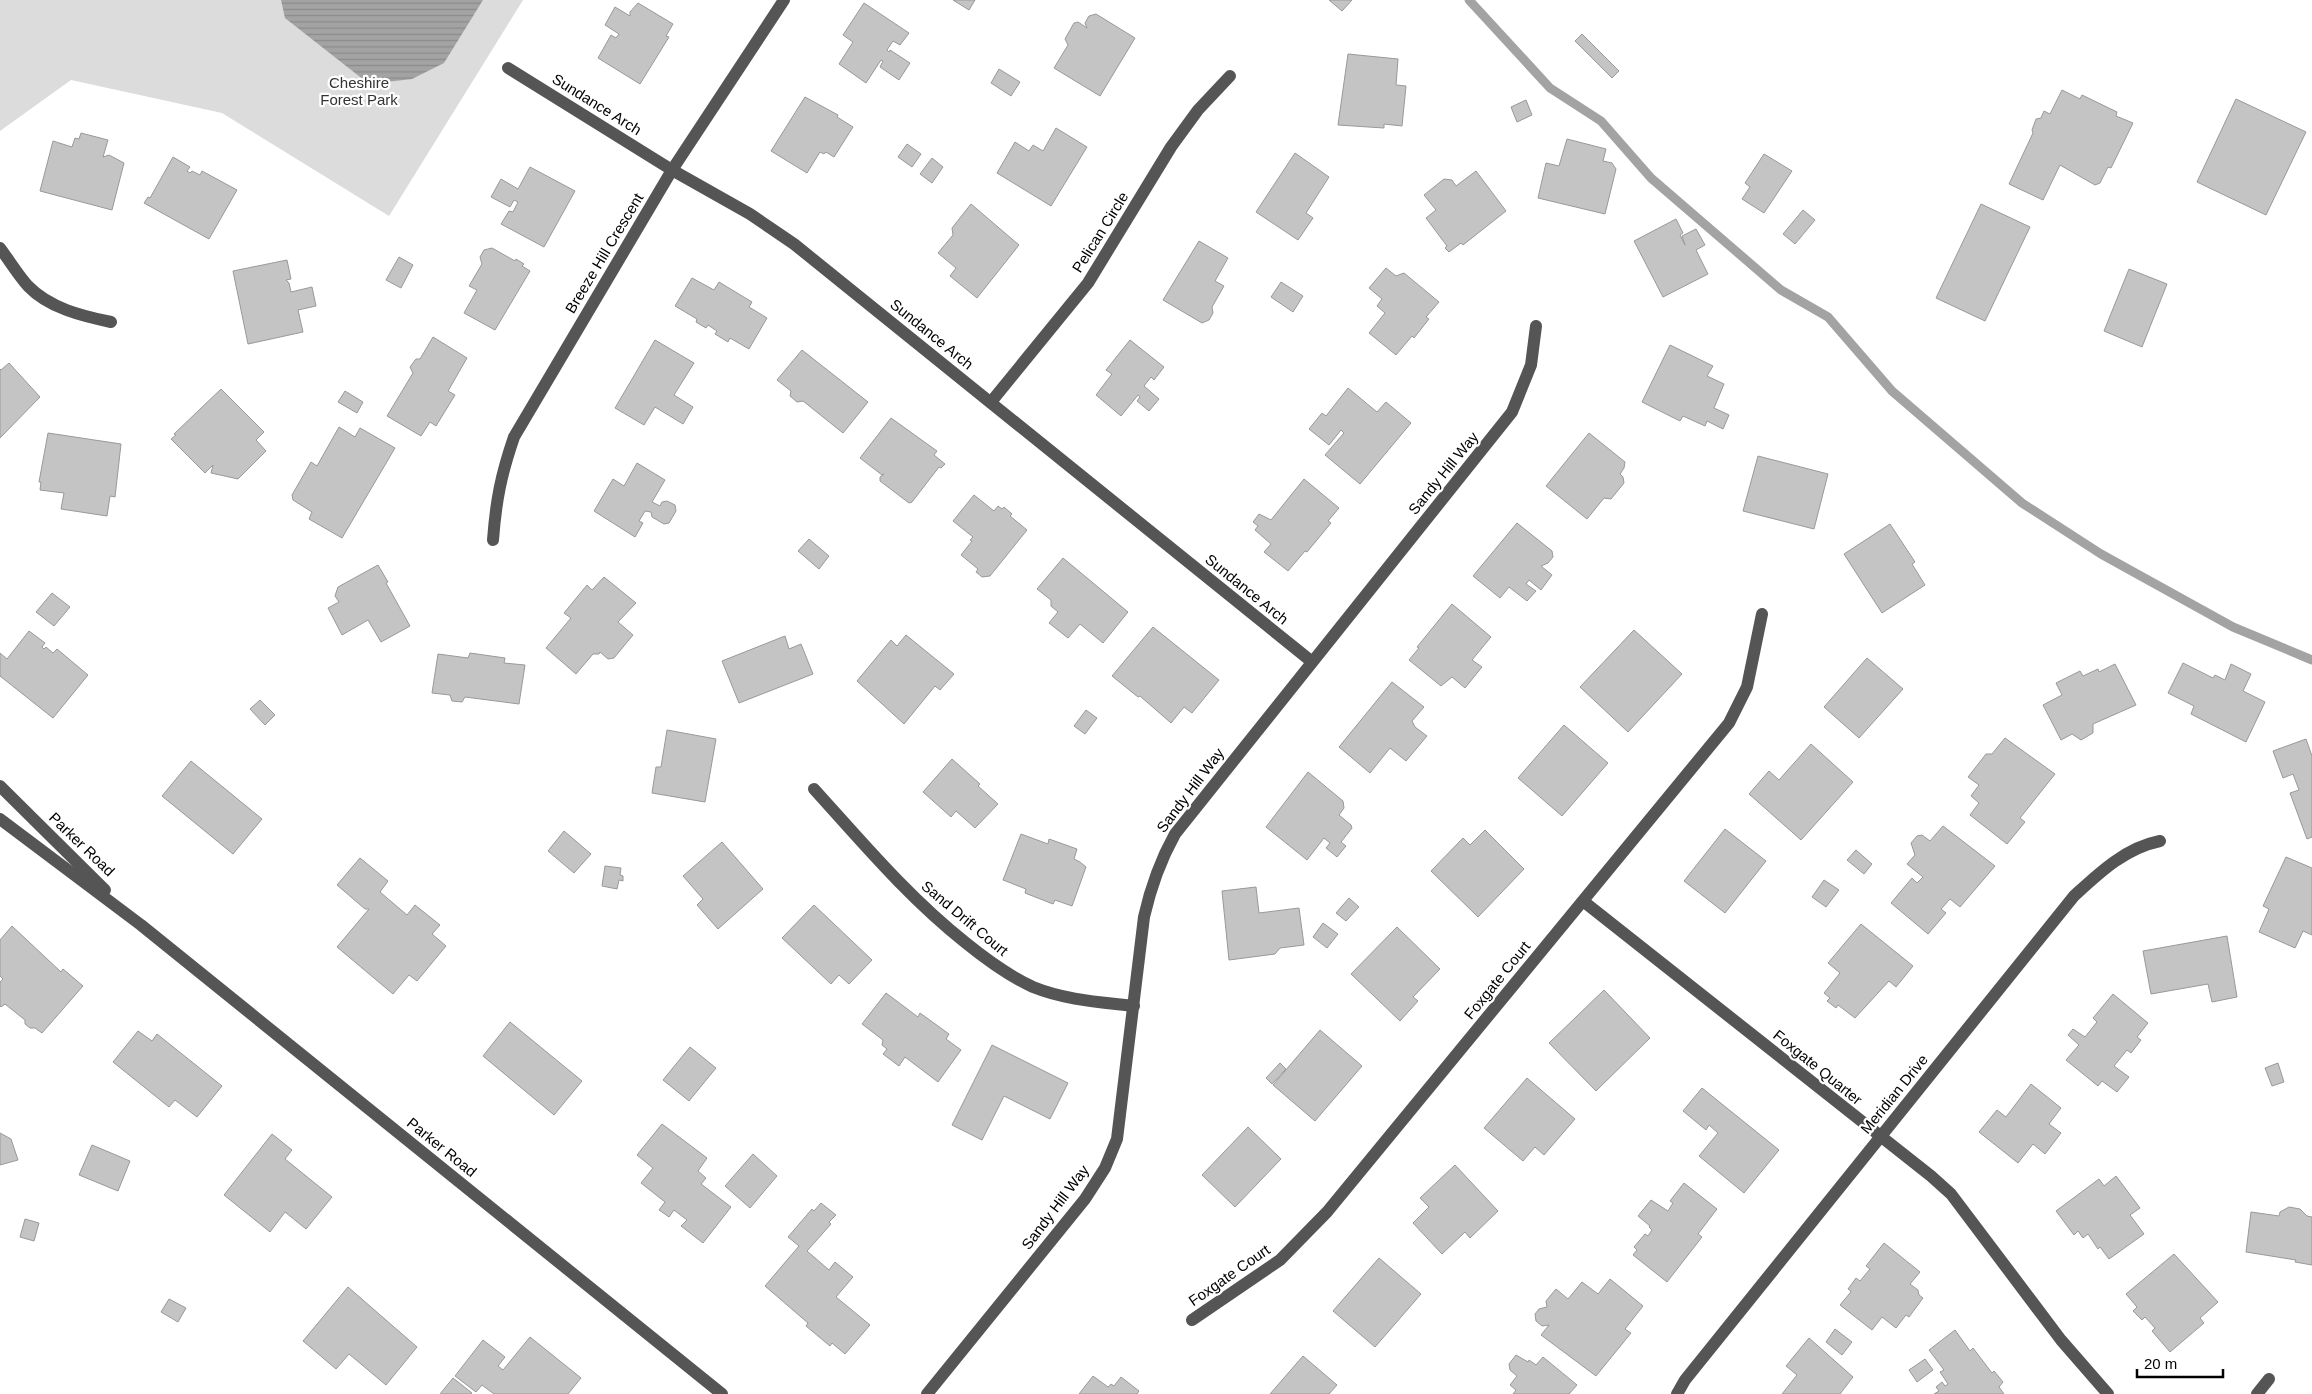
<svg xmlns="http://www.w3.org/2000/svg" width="2312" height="1394" font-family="Helvetica,sans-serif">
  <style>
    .green { fill: #dcdcdc }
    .water { fill: url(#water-rules) }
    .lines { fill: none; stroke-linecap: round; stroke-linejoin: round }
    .stream { stroke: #a3a3a3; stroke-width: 9 }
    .building { fill: #c4c4c4; stroke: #999 }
    .minor { stroke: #555; stroke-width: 12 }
    .labels { text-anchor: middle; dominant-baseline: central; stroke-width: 4.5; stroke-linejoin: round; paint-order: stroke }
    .park-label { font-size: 15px; fill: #333; stroke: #fff }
    .street-label { font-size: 15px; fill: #000; stroke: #fff }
  </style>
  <defs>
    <pattern id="water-rules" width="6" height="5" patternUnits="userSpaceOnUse" patternTransform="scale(1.25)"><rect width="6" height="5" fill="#a3a3a3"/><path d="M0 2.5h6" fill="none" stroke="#8b8b8b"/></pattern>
  </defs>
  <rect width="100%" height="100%" fill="#fff"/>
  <polygon class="green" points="0,0 523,0 389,216 222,113 71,80 0,131"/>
  <polygon class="water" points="281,0 483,0 444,63 412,79 369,84 285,18"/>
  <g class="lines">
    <polyline class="stream" points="1469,0 1550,88 1601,121 1651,178 1781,290 1828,317 1892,391 2022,503 2101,554 2233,627 2312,660"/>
  </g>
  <g class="building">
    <polygon points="953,0 975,0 969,10"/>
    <polygon points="1329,0 1352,0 1342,11"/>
    <polygon points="638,3 673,24 666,36 669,37 640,84 598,58 611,35 616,38 619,34 605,25 615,7 630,16 630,12"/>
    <polygon points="864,3 909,33 900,45 893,41 887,50 889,52 890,50 910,63 899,80 880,67 883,61 881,60 866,83 839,64 853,42 843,35"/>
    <polygon points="1096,14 1135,38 1100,96 1054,68 1068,45 1065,39 1074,23 1078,22 1087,28 1085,23 1089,16"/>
    <polygon points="1582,34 1619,71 1612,78 1575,41"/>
    <polygon points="1348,54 1398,59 1396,85 1406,86 1402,126 1384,124 1384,128 1338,125"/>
    <polygon points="999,69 1020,82 1011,96 991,83"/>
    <polygon points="2062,90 2080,99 2082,95 2117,112 2116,116 2133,123 2111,168 2108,167 2100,183 2095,185 2060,165 2043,200 2009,184 2033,133 2032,130 2036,119 2041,118 2044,111 2050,114"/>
    <polygon points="805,97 838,115 837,117 853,127 834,157 826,152 824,154 820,152 807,173 771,151"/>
    <polygon points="2236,99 2306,132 2266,215 2197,182"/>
    <polygon points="1526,100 1532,115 1517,122 1511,107"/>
    <polygon points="1056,128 1087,147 1051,206 997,173 1015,142 1029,151 1033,145 1043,151"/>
    <polygon points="81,133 108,140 103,157 109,155 124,163 112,210 40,191 53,141 72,147 75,138 79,139"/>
    <polygon points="1567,139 1606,149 1603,161 1612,163 1616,169 1605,214 1538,198 1546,163 1559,166"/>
    <polygon points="907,144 921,154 912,167 898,157"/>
    <polygon points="1295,153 1329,177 1306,213 1313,218 1298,240 1256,212"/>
    <polygon points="1764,154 1792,171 1764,213 1742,199 1750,187 1745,183"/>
    <polygon points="173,157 190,167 187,171 190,173 192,171 200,175 202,171 237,190 209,239 144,203 148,197 150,198"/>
    <polygon points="932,158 943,167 932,183 920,174"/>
    <polygon points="530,167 575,191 544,247 501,224 509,211 513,212 518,202 514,200 510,207 491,197 501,179 518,189"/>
    <polygon points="1476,171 1506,211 1463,245 1461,243 1449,252 1445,248 1447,246 1426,218 1436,210 1424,195 1444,179 1452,180 1456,186"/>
    <polygon points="971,204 1019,245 977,298 950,276 956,268 938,253 953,235 952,228"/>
    <polygon points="1981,204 2030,227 1985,321 1936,298"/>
    <polygon points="1803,210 1815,220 1795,244 1783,234"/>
    <polygon points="1676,219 1683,233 1680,235 1685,245 1682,236 1696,229 1705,245 1696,250 1708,274 1663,297 1634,241"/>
    <polygon points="1199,241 1228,258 1215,281 1224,286 1212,307 1213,313 1209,320 1202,323 1163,300"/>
    <polygon points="492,248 515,261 516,259 524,264 522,266 530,271 495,330 464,313 477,290 469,286 482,264 480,257 484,250"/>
    <polygon points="399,257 413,265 401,288 386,280"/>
    <polygon points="287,260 291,279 286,280 289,283 291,292 312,287 316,306 298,310 303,332 248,344 233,271"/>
    <polygon points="1386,268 1396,276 1404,273 1439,302 1426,317 1429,319 1414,338 1412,336 1396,355 1369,333 1385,313 1377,306 1382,299 1369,288"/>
    <polygon points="2129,269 2167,284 2142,347 2104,331"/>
    <polygon points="692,278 714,290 719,282 752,302 749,307 767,318 749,349 730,338 728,342 715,334 717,331 708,325 706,328 696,322 697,319 675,306"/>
    <polygon points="1281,282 1303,296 1293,312 1271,297"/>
    <polygon points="433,337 467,358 448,391 455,395 436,426 430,422 421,436 387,416 413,373 410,367 416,359 420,359"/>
    <polygon points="655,340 694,363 674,395 693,407 683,424 655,407 644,425 615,408"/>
    <polygon points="1130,340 1164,367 1154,380 1151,377 1144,386 1159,399 1149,411 1137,401 1140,397 1138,395 1121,416 1096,395 1112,374 1106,370"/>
    <polygon points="1670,345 1713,366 1707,376 1724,384 1714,408 1729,415 1723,429 1707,421 1705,426 1683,416 1680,421 1642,402"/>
    <polygon points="802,350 868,402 843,433 803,401 797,402 790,396 791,391 777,380"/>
    <polygon points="9,363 40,397 0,438 0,369 1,370"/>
    <polygon points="1348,388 1377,412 1386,402 1411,423 1360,484 1325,455 1344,433 1341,430 1329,445 1309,429 1322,413 1326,416"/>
    <polygon points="221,389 264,432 256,440 266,451 238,479 211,473 213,465 205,473 171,439 176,435 174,434"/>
    <polygon points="345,391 363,402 357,413 338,402"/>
    <polygon points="891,418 937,451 934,455 945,464 941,468 939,467 912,502 909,503 880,481 880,477 884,474 882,475 860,458"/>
    <polygon points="339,427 355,437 360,428 395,448 342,538 309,519 312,512 293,500 292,495 311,462 317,466"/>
    <polygon points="48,433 121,444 115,497 110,496 107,516 61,509 64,493 40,490 41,482 39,482"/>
    <polygon points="1589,433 1625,462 1624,468 1620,474 1623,477 1624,483 1611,499 1604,498 1587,519 1546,486"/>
    <polygon points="1758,456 1828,474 1814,529 1743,511"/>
    <polygon points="637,463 665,480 652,502 660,506 662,502 667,501 675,505 676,511 669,523 664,524 652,517 651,512 645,511 639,521 643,523 635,537 594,511 613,479 624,486"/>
    <polygon points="1304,479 1339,508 1328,521 1331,523 1307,552 1305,551 1288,571 1264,552 1271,544 1255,530 1258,526 1253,522 1259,514 1271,520"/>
    <polygon points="974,495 994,511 998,506 1002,509 1004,507 1012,514 1010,516 1027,530 990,576 982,577 976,572 978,569 961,555 972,541 970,540 973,537 953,521"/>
    <polygon points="1517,523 1552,551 1553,557 1548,563 1541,566 1552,575 1541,590 1529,580 1526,584 1536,591 1527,601 1509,587 1500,598 1473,576"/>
    <polygon points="1890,524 1915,562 1912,564 1925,585 1882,613 1844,554"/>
    <polygon points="809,539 829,556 819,569 798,551"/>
    <polygon points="1063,558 1128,612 1103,643 1080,624 1068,638 1049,623 1058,612 1051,606 1051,600 1037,589"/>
    <polygon points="378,565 388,582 386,583 410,626 381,642 368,620 342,635 328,608 339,602 335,596 338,587"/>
    <polygon points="604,577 636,603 618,622 633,635 614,658 608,659 600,652 599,654 593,654 576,674 546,648 571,618 564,613 587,585 592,590"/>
    <polygon points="52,593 70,607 54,626 36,612"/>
    <polygon points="1452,604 1491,637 1472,660 1482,667 1465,688 1452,677 1441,686 1409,660 1419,648 1417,647"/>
    <polygon points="1153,627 1219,680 1192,713 1184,707 1171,723 1140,696 1138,697 1112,676"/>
    <polygon points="1634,630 1682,674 1628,732 1580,687"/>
    <polygon points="29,631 45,643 42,647 44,649 46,647 53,653 57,649 88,675 53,718 0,676 0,653 7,659"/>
    <polygon points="906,635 954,674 940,690 935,686 904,724 857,681 891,640 897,646"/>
    <polygon points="785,636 789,649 801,644 813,674 739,703 722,661"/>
    <polygon points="470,653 505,658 504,663 525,665 519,704 465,697 462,702 452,701 450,695 432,693 438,654 468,658"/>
    <polygon points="1867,658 1903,689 1859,738 1824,707"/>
    <polygon points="2183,663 2213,678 2215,675 2225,680 2231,664 2251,674 2243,691 2265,702 2246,742 2191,714 2194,706 2168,693"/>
    <polygon points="2115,664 2136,705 2093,724 2093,733 2081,740 2072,734 2061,740 2043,705 2062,695 2056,683 2080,671 2083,676 2098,669 2099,672"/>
    <polygon points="1392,682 1424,707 1412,721 1415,727 1427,736 1406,761 1390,748 1370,773 1339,747"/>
    <polygon points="260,700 275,715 265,725 250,709"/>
    <polygon points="1086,710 1097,718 1085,734 1074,726"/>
    <polygon points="1564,725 1608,763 1562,816 1518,778"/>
    <polygon points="667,730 716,739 705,802 652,793 656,767 661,767"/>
    <polygon points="2005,738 2055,774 2020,818 2025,822 2007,844 1970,815 1979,803 1971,796 1979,785 1968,777 1986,754 1992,754"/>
    <polygon points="2306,739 2312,756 2312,837 2307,839 2290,793 2299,790 2293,774 2283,778 2273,751"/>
    <polygon points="1811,744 1853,782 1801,840 1749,794 1769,771 1779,780"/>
    <polygon points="952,759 980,784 978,786 998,804 975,828 956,811 951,817 923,792"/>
    <polygon points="191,761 262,819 233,854 162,796"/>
    <polygon points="1308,772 1343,801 1344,808 1339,815 1351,825 1352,828 1341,842 1346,846 1337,857 1326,848 1330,843 1324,838 1307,860 1266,827"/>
    <polygon points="1943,826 1995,866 1960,907 1950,899 1941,909 1946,913 1928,934 1891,903 1912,878 1917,883 1923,877 1907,864 1915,855 1911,843 1917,836 1922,835 1930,841"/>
    <polygon points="1725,829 1766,861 1725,913 1684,881"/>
    <polygon points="1485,830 1524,869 1478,917 1431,871 1463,838 1470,845"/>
    <polygon points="564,831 591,854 574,873 548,851"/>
    <polygon points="1021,834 1048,844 1049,839 1077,849 1074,859 1080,862 1086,867 1072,906 1055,900 1053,904 1025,893 1026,889 1003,880"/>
    <polygon points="722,842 763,889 718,929 697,905 703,899 683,876"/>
    <polygon points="1856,850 1872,864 1864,874 1847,860"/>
    <polygon points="2286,857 2312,868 2312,935 2303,931 2295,948 2259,932 2269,909 2263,906"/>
    <polygon points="360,858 388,881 380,892 407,915 415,905 440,925 432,934 446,946 417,981 409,975 393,994 337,947 369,909 365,909 337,885"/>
    <polygon points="605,866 621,868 620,875 623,876 623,881 619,880 617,889 602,886"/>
    <polygon points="1824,880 1839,890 1826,907 1812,897"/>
    <polygon points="1256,887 1259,913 1299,908 1304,945 1280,948 1275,954 1229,960 1222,891"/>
    <polygon points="1349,898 1359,907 1346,921 1336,913"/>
    <polygon points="814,905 872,960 849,984 839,975 831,984 782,938"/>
    <polygon points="1323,923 1338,934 1327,948 1313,937"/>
    <polygon points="1861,924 1913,966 1896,987 1889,981 1855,1018 1838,1005 1836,1008 1827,1001 1830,998 1824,993 1840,973 1828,963"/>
    <polygon points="12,926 61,972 63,969 83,986 42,1033 35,1028 30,1028 25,1024 25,1020 5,1004 1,1007 0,1006 0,982 3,979 0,976 0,940"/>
    <polygon points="1397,927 1440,969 1413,997 1418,1001 1400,1021 1351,974"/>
    <polygon points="2227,936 2237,997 2212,1002 2208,984 2151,994 2143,951"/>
    <polygon points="1604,990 1650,1038 1596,1091 1549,1043"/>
    <polygon points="886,993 918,1017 920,1013 949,1034 946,1039 961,1050 938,1082 905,1057 899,1066 883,1054 887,1049 882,1045 883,1040 862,1024"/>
    <polygon points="2113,994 2148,1023 2137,1037 2141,1040 2131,1053 2127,1050 2114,1066 2129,1077 2117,1092 2102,1081 2098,1086 2066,1060 2079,1045 2068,1035 2073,1029 2085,1037 2097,1022 2093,1018"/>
    <polygon points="510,1022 582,1081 554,1115 483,1056"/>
    <polygon points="1320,1030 1362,1066 1315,1121 1273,1085"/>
    <polygon points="138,1031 152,1041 157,1034 222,1086 197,1117 175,1100 169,1107 113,1062"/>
    <polygon points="992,1045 1068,1083 1050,1119 1004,1096 982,1140 952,1125"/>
    <polygon points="690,1047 716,1068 689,1101 663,1080"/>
    <polygon points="1280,1063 1286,1069 1272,1084 1266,1078"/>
    <polygon points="2278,1063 2284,1082 2272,1086 2265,1068"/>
    <polygon points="1527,1078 1575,1119 1544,1155 1535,1147 1523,1161 1484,1128"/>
    <polygon points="2031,1084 2061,1108 2049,1124 2061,1133 2045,1154 2033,1144 2018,1163 1979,1132 1997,1110 2006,1117"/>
    <polygon points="1702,1088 1779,1150 1744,1193 1699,1156 1718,1133 1709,1125 1706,1130 1683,1111"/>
    <polygon points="662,1124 707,1158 698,1171 706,1178 701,1184 731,1207 703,1243 681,1226 687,1220 674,1210 669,1217 659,1210 665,1202 641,1183 653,1168 637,1155"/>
    <polygon points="1248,1127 1281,1159 1235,1207 1202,1175"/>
    <polygon points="0,1133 11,1139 18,1160 0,1165"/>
    <polygon points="272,1134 292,1150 285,1159 332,1197 306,1229 285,1212 270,1232 224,1195"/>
    <polygon points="92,1145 130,1161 118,1191 79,1175"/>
    <polygon points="753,1154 777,1176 750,1208 725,1186"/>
    <polygon points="1455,1165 1498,1211 1470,1238 1465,1232 1442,1254 1413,1223 1429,1207 1420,1198"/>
    <polygon points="2116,1176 2140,1208 2130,1215 2144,1234 2109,1259 2100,1247 2098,1249 2088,1234 2083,1238 2078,1231 2074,1235 2056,1211 2099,1179 2104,1186"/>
    <polygon points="1684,1183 1717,1209 1698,1234 1702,1237 1667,1282 1633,1255 1637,1250 1634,1247 1645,1234 1648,1236 1652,1230 1649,1227 1650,1226 1638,1216 1651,1200 1668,1211 1673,1203 1670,1201"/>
    <polygon points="821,1203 836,1215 829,1222 831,1224 807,1251 829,1270 835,1262 853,1277 836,1297 870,1325 845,1354 832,1343 830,1346 806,1326 808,1323 765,1286 799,1246 788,1237 812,1209 814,1211"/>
    <polygon points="2289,1207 2300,1209 2307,1216 2312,1217 2312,1265 2295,1262 2296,1260 2246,1252 2251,1212 2279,1216 2280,1212"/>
    <polygon points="25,1219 39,1223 34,1241 20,1237"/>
    <polygon points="1884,1243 1920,1272 1910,1284 1918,1290 1919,1295 1923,1298 1909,1317 1906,1315 1896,1328 1882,1317 1872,1330 1840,1305 1850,1293 1851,1291 1848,1289 1856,1278 1860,1281 1870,1269 1866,1266"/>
    <polygon points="2174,1254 2218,1302 2200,1318 2204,1323 2170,1352 2152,1331 2155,1328 2145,1317 2142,1320 2133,1311 2137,1307 2126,1294"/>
    <polygon points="1379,1258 1421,1294 1375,1347 1333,1311"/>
    <polygon points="1610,1279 1643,1306 1625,1329 1631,1333 1596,1376 1541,1335 1549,1325 1542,1326 1536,1321 1535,1314 1539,1309 1547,1307 1546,1301 1556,1289 1568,1299 1582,1282 1598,1294"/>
    <polygon points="348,1287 417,1347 386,1385 349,1354 336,1369 303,1341"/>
    <polygon points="169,1299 186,1308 178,1322 161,1312"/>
    <polygon points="1835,1329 1852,1342 1842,1355 1826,1342"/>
    <polygon points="1955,1330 1970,1351 1973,1348 1992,1373 1994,1371 2003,1382 1999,1387 2004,1394 1934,1394 1939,1391 1936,1387 1942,1382 1945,1386 1948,1384 1940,1372 1944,1370 1929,1350"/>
    <polygon points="530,1337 581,1378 568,1394 494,1394 482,1385 476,1392 455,1376 483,1340 505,1357 498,1366 503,1370"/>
    <polygon points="1809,1338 1853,1377 1840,1394 1782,1394 1797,1375 1786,1366"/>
    <polygon points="1516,1355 1528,1362 1529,1360 1536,1365 1543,1357 1577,1385 1569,1394 1513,1394 1516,1390 1510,1385 1517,1376 1510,1370 1509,1364"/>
    <polygon points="1303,1356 1337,1385 1329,1394 1270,1394"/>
    <polygon points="1925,1359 1933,1370 1917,1382 1909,1370"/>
    <polygon points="1093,1376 1108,1387 1111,1384 1114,1386 1121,1377 1139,1391 1137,1394 1079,1394"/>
    <polygon points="453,1378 472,1393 470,1394 440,1394"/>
  </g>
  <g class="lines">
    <g class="minor">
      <polyline points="508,68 672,170 750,214 794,244 1311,661"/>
      <path d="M 0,248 C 9,260 18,275 28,286 C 49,308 82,316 111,322"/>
      <polyline points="991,402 1088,283 1171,147 1198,110 1230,76"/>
      <path d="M 493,540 C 496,500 501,475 514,437 L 672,170 L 784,0"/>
      <polyline points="0,786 105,890"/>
      <path d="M 814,789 C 862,842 909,898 966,943 C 987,960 1009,976 1033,987 C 1065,1000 1100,1002 1134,1006"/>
      <polyline points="0,819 141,925 722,1394"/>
      <polyline points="1583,901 1931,1176 1951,1194 2061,1340 2108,1394"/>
      <polyline points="1192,1320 1280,1260 1327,1212 1729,723 1747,687 1762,614"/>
      <path d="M 927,1394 L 1085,1199 L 1105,1168 L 1117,1139 L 1144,917 C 1151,886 1160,861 1175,834 L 1512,412 L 1531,365 L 1536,326"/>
      <path d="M 1677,1394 L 1685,1380 L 2074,896 C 2099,873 2125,848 2160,841"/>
      <polyline points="2257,1394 2269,1379"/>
    </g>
  </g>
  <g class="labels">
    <g class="park-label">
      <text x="359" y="82">Cheshire<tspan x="359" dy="17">Forest Park</tspan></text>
    </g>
    <g class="street-label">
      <text transform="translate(597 104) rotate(32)">Sundance Arch</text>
      <text transform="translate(1100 232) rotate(-58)">Pelican Circle</text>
      <text transform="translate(604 253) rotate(-59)">Breeze Hill Crescent</text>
      <text transform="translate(932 334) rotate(39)">Sundance Arch</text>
      <text transform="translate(1443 473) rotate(-51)">Sandy Hill Way</text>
      <text transform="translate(1247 589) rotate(39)">Sundance Arch</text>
      <text transform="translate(1190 790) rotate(-53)">Sandy Hill Way</text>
      <text transform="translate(82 844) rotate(44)">Parker Road</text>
      <text transform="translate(965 918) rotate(40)">Sand Drift Court</text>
      <text transform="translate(1497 980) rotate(-51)">Foxgate Court</text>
      <text transform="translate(1818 1067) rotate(39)">Foxgate Quarter</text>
      <text transform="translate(1894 1094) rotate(-51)">Meridian Drive</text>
      <text transform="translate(442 1147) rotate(39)">Parker Road</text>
      <text transform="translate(1055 1207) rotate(-53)">Sandy Hill Way</text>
      <text transform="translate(1229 1275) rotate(-35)">Foxgate Court</text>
    </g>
  </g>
  <path d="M2137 1369v8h86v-8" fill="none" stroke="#000000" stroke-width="2.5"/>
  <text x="2144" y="1369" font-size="15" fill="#000000" stroke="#ffffff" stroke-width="4" paint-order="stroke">20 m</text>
</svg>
